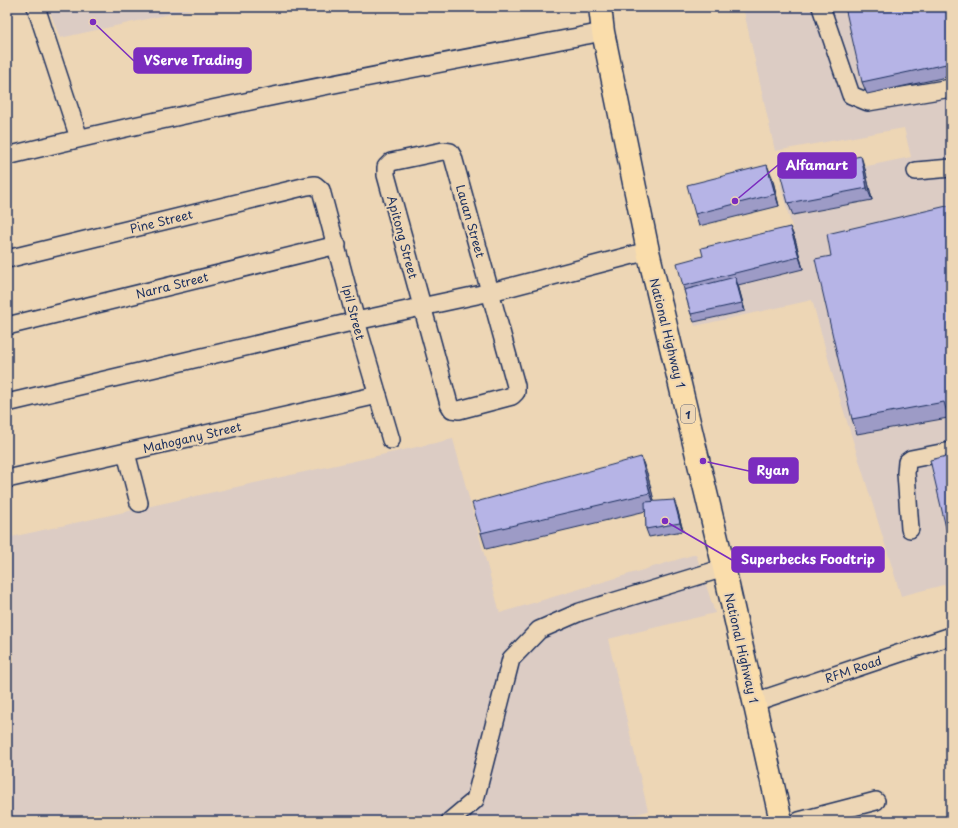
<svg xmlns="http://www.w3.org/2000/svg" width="958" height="828" font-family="'Playpen Sans',sans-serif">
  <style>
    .built { fill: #dcccc4 }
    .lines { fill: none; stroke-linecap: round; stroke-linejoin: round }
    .minor-casing { stroke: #1b2f5e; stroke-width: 20 }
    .highway-casing { stroke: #1b2f5e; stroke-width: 25 }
    .minor { stroke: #edd6b5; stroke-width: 17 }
    .highway { stroke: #faddab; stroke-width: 22 }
    .wall { fill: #9d9bc6; stroke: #1b2f5e }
    .shaded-wall { fill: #7f7ea1; stroke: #1b2f5e }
    .building { fill: #b6b4e6; stroke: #1b2f5e }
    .labels { text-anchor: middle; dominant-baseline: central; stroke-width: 4; stroke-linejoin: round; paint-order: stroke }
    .shield { fill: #edd6b5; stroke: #5a6178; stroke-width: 1 }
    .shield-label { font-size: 11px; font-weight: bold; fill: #1b2f5e }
    .street-label { font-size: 12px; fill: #1b2f5e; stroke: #edd6b5 }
    .leader { fill: none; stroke: #7b2cbf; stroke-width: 1.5 }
    .callout-dot { fill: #7b2cbf; stroke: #edd6b5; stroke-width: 1.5 }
    .callout { fill: #7b2cbf; stroke: #7b2cbf; stroke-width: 1.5 }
    .callout-label { font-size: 13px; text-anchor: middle; font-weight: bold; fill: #fff }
  </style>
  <rect width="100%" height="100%" fill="#edd6b5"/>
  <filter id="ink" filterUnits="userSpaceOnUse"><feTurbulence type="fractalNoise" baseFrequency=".025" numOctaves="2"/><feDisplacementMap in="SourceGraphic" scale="8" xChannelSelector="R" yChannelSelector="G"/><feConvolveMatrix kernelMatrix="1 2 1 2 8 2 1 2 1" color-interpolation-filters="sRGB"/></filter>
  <g filter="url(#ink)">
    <g class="built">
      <polygon points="48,7 202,7 60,38"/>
      <polygon points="743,7 951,7 951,583 901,596 833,376 812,300 695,326 680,273 705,260 795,238 780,184 911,157 904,128 775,151"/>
      <polygon points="453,439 500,613 696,554 715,613 608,639 648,811 610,821 7,821 7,538"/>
    </g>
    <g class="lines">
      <g class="minor-casing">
        <g id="minor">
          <polyline points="36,7 79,138"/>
          <polyline points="821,7 851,95 868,102 951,88"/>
          <polygon points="443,151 450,152 453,157 516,386 516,392 512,396 459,410 452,409 449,404 386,175 386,167 391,162"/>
          <path d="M 7,156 C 204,107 404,70 603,32"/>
          <polyline points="916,171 951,168"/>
          <polyline points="7,259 307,186 315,185 321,190 356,321 391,440"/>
          <polyline points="7,326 337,245"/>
          <polyline points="7,403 356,321 491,292 648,251"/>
          <polyline points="126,453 139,503"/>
          <polyline points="7,479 378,395"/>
          <polyline points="910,529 906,473 907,462 911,459 951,451"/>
          <polyline points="755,702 951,636"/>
          <polyline points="450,821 475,800 511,659 539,630 580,612 724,568"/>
          <polyline points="799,821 876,801"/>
        </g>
      </g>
      <g class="highway-casing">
        <polyline id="highway" points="600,7 603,32 648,251 724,568 781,821"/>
      </g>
      <use href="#minor" class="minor"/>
      <use href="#highway" class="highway"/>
    </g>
    <g class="wall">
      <polygon points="951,7 951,76 867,94 862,82"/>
      <polygon points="865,169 872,200 793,215 788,203"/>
      <polygon points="772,177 779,206 699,226 695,214"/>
      <polygon points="951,205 948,418 857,434 852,419"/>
      <polygon points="790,227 795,239 803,269 738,285 745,311 694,322 691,314 683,286 703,256"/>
      <polygon points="647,473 654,502 677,508 683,531 649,537 646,529 646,511 486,549 481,533"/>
    </g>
    <g class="shaded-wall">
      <polygon points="861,156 865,169 872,200 867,188"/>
      <polygon points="767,165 772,177 779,206 775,194"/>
      <polygon points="790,227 795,239 803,269 799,257"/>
      <polygon points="735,277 738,285 745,311 742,303"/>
      <polygon points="641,457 647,473 656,508 650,493"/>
      <polygon points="674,500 677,508 683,531 680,523"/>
    </g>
    <g class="building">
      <polygon points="845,7 951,7 951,63 862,82"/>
      <polygon points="861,156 867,188 788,203 780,173"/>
      <polygon points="767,165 775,194 695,214 687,185"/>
      <polygon points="951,205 951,428 944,402 852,419 815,259 831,256 827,234"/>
      <polygon points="790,227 799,257 683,286 677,263 703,256 701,248"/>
      <polygon points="735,277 742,303 691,314 684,290"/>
      <polygon points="951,455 951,549 930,460"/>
      <polygon points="641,457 650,493 481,533 472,503"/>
      <polygon points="674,500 680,523 646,529 645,502"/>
    </g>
  </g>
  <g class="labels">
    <rect class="shield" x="681" y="405" width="14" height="18" rx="3"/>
    <g class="shield-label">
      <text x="688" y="414">1</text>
    </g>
    <g class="street-label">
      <text transform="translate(161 221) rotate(-14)">Pine Street</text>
      <text transform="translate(471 221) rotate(74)">Lauan Street</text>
      <text transform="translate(403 237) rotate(75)">Apitong Street</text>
      <text transform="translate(172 285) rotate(-14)">Narra Street</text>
      <text transform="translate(354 312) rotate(75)">Ipil Street</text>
      <text transform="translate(668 333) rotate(76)">National Highway 1</text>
      <text transform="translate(192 437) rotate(-13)">Mahogany Street</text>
      <text transform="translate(742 648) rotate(77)">National Highway 1</text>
      <text transform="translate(853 669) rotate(-19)">RFM Road</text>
    </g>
  </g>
  <path class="leader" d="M93 22L134 61M735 201L778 165M703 461L749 471M665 521L732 560"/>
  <g class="callout-dot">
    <circle cx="93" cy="22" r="4"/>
    <circle cx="735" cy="201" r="4"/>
    <circle cx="703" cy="461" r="4"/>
    <circle cx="665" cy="521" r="4"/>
  </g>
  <g class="callout">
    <rect x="134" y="48" width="117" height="25" rx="4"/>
    <rect x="778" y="153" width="78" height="25" rx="4"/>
    <rect x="749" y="458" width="49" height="25" rx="4"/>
    <rect x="732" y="547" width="152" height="25" rx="4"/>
  </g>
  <g class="callout-label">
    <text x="193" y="65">VServe Trading</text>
    <text x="817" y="170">Alfamart</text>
    <text x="773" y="475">Ryan</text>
    <text x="808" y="564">Superbecks Foodtrip</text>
  </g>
  <rect width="958" height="828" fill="none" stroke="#edd6b5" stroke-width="24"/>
  <rect x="12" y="12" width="934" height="804" fill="none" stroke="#1b2f5e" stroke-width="1.5" filter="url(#ink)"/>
</svg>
